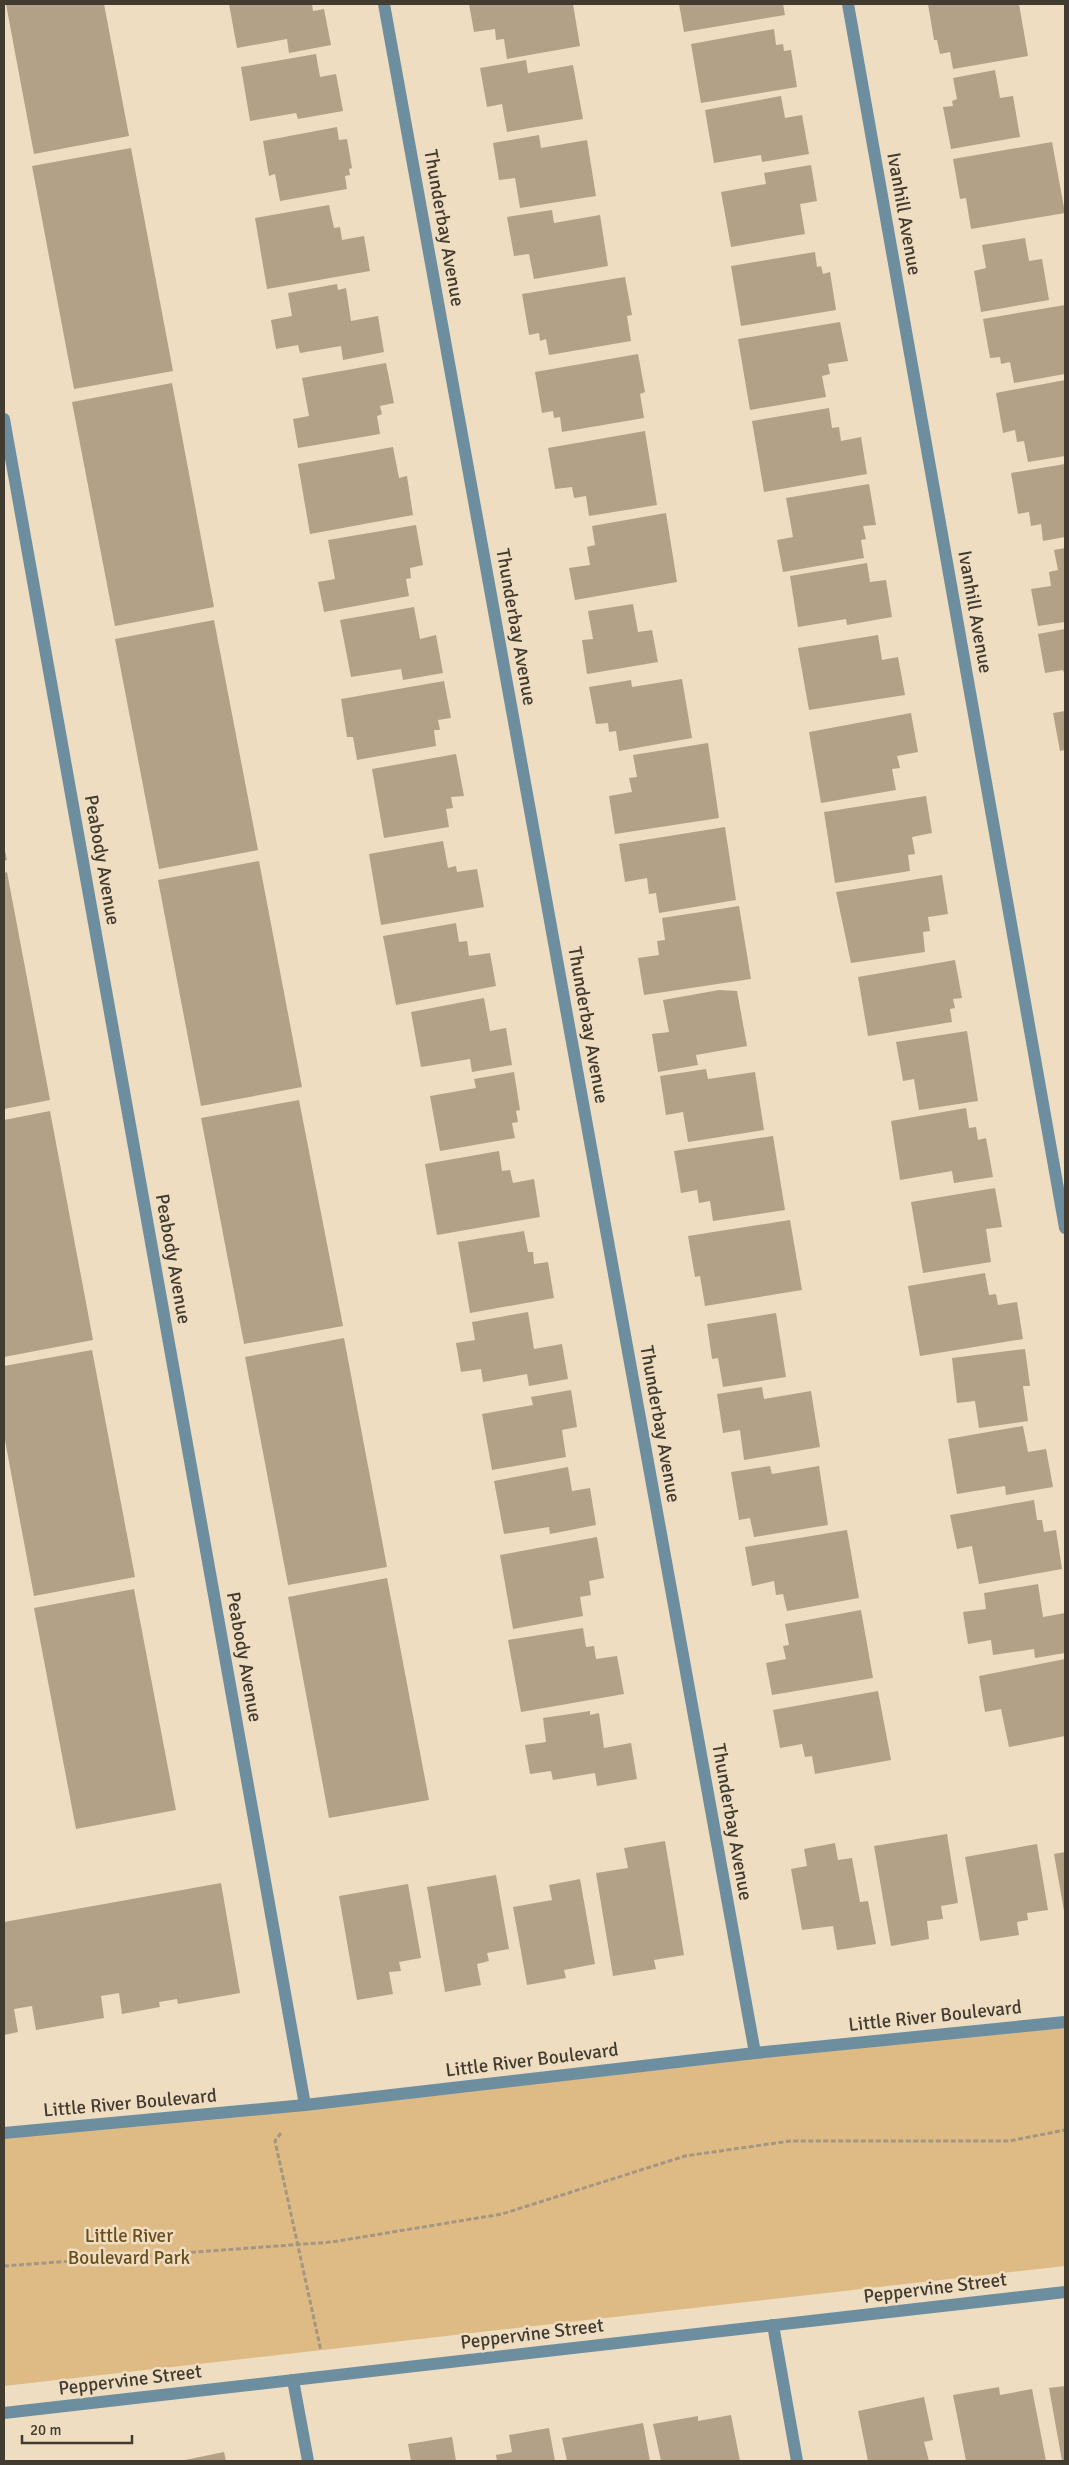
<svg xmlns="http://www.w3.org/2000/svg" width="1069" height="2465" font-family="Signika,sans-serif">
  <style>
    .green { fill: #debb84 }
    .building { fill: #b2a187 }
    .lines { fill: none; stroke-linecap: round; stroke-linejoin: round }
    .path { stroke: #a49682; stroke-width: 3; stroke-dasharray: 5 2.5; stroke-linecap: butt }
    .minor { stroke: #6d8e9f; stroke-width: 12 }
    .labels { text-anchor: middle; dominant-baseline: central; stroke-width: 5; stroke-linejoin: round; paint-order: stroke }
    .street-label { font-size: 19px; fill: #423b30; stroke: #efddc1 }
    .park-label { font-size: 19px; fill: #694d1a; stroke: #efddc1 }
  </style>
  <rect width="100%" height="100%" fill="#efddc1"/>
  <polygon class="green" points="1065,2022 1065,2266 4,2386 4,2133"/>
  <g class="building">
    <polygon points="6,4 104,4 129,136 34,154"/>
    <polygon points="229,4 312,4 313,11 324,9 331,45 289,53 287,39 237,48"/>
    <polygon points="469,4 573,4 580,46 507,59 504,39 496,40 495,29 474,32"/>
    <polygon points="679,4 783,4 785,15 684,32"/>
    <polygon points="928,4 1019,4 1028,56 953,69 950,52 940,54 937,40 934,40"/>
    <polygon points="774,29 776,45 783,44 784,51 791,50 797,87 701,103 691,44"/>
    <polygon points="316,54 320,77 336,74 343,111 298,119 296,113 250,121 241,67"/>
    <polygon points="526,60 528,73 573,65 583,119 507,132 502,104 487,107 480,68"/>
    <polygon points="995,70 1000,98 1013,96 1020,137 951,149 943,107 953,106 952,101 957,99 953,78"/>
    <polygon points="781,96 785,118 802,115 809,154 762,162 761,155 714,163 705,110"/>
    <polygon points="337,127 339,140 347,139 352,168 349,169 350,175 345,176 347,189 280,201 275,174 269,176 263,141"/>
    <polygon points="539,135 541,148 587,140 596,196 520,208 515,178 499,180 493,143"/>
    <polygon points="1052,142 1065,213 971,229 966,198 960,199 953,159"/>
    <polygon points="131,148 173,371 74,389 32,166"/>
    <polygon points="811,165 817,201 800,204 805,234 731,247 721,192 766,184 764,173"/>
    <polygon points="329,205 334,228 340,227 342,240 364,236 370,271 267,289 255,218"/>
    <polygon points="552,210 554,223 600,215 608,266 534,279 529,254 514,256 507,217"/>
    <polygon points="1025,238 1029,261 1042,259 1049,300 981,312 974,271 986,268 982,245"/>
    <polygon points="815,252 817,267 821,266 823,274 830,272 836,310 741,326 731,266"/>
    <polygon points="625,277 632,315 627,316 631,341 549,355 546,339 540,341 539,333 529,335 522,294"/>
    <polygon points="337,284 338,290 346,288 351,321 378,316 384,352 343,360 341,346 300,353 298,345 276,349 271,320 292,316 288,293"/>
    <polygon points="1065,305 1065,374 1014,383 1010,362 1001,364 1000,357 990,358 983,319"/>
    <polygon points="840,322 848,361 828,364 830,374 822,376 826,397 750,410 738,339"/>
    <polygon points="638,354 645,392 640,394 644,418 562,432 560,417 554,418 553,411 542,413 535,372"/>
    <polygon points="386,363 394,403 380,406 382,414 377,416 380,434 298,448 293,419 309,416 302,378"/>
    <polygon points="1065,380 1065,456 1028,462 1024,441 1017,442 1015,430 1003,433 996,393"/>
    <polygon points="172,383 214,607 115,626 72,402"/>
    <polygon points="829,408 832,428 839,427 841,441 861,437 867,474 764,492 752,421"/>
    <polygon points="645,431 657,505 589,516 586,496 574,498 572,487 555,489 548,448"/>
    <polygon points="393,447 399,478 407,476 413,515 310,534 298,464"/>
    <polygon points="1065,464 1065,537 1043,541 1041,524 1031,526 1029,512 1018,514 1011,473"/>
    <polygon points="869,484 876,525 863,526 866,539 861,540 864,558 783,572 777,540 793,537 786,498"/>
    <polygon points="666,513 677,582 575,600 569,568 590,565 587,547 595,545 592,526"/>
    <polygon points="416,525 423,565 410,568 411,578 406,579 409,596 324,612 318,582 335,579 328,540"/>
    <polygon points="1065,548 1065,622 1038,626 1031,589 1051,586 1049,572 1058,570 1054,550"/>
    <polygon points="867,563 870,582 886,580 892,617 847,625 846,619 798,627 790,576"/>
    <polygon points="633,604 638,632 652,630 658,662 587,674 582,640 593,639 588,611"/>
    <polygon points="414,607 420,639 436,635 443,673 403,680 401,669 351,677 340,620"/>
    <polygon points="214,620 258,850 159,869 115,639"/>
    <polygon points="1065,629 1065,676 1063,670 1045,673 1038,634"/>
    <polygon points="878,635 882,660 898,657 905,695 809,710 798,648"/>
    <polygon points="682,679 692,738 619,751 616,731 609,732 608,723 596,724 589,687 631,680 632,687"/>
    <polygon points="444,681 451,718 438,720 440,730 434,730 436,746 357,760 353,737 347,737 341,699"/>
    <polygon points="1065,711 1065,750 1060,751 1053,713"/>
    <polygon points="911,713 918,752 897,756 900,768 892,769 896,790 821,803 809,732"/>
    <polygon points="708,743 719,818 615,834 609,796 632,792 629,778 637,777 633,755"/>
    <polygon points="456,754 464,796 451,797 453,808 446,809 449,827 384,838 372,769"/>
    <polygon points="926,796 932,833 912,837 915,854 908,855 910,871 835,883 824,812"/>
    <polygon points="725,827 736,900 659,913 656,893 649,894 647,878 625,882 619,844"/>
    <polygon points="443,841 448,868 456,866 457,872 477,869 484,907 381,925 369,854"/>
    <polygon points="4,846 7,860 4,861"/>
    <polygon points="259,861 302,1087 201,1106 158,880"/>
    <polygon points="7,872 50,1100 4,1109 4,873"/>
    <polygon points="942,875 948,914 928,917 930,931 923,932 925,952 851,963 836,892"/>
    <polygon points="739,906 751,979 644,995 638,958 659,955 657,941 665,940 662,918"/>
    <polygon points="456,923 459,942 467,941 469,956 490,953 496,986 396,1005 383,936"/>
    <polygon points="955,960 962,998 953,999 955,1008 950,1009 952,1022 868,1036 858,977"/>
    <polygon points="719,990 737,991 747,1046 696,1055 698,1065 658,1072 652,1034 669,1032 663,1000"/>
    <polygon points="484,998 490,1031 506,1028 512,1065 472,1072 470,1059 421,1067 411,1012"/>
    <polygon points="967,1031 978,1101 919,1110 914,1079 903,1081 896,1042"/>
    <polygon points="706,1069 708,1079 755,1072 764,1130 688,1142 683,1112 666,1115 660,1076"/>
    <polygon points="514,1072 520,1110 516,1111 518,1122 512,1123 515,1138 440,1151 430,1096 476,1088 474,1079"/>
    <polygon points="299,1100 343,1326 244,1344 201,1118"/>
    <polygon points="966,1108 969,1128 976,1127 978,1140 986,1138 993,1177 954,1183 952,1171 900,1180 891,1121"/>
    <polygon points="50,1111 93,1340 4,1357 4,1120"/>
    <polygon points="773,1136 785,1210 713,1221 710,1201 699,1203 697,1190 681,1193 674,1151"/>
    <polygon points="499,1151 502,1171 510,1170 513,1183 534,1179 540,1217 437,1235 425,1164"/>
    <polygon points="995,1188 1002,1227 986,1229 991,1262 923,1273 911,1202"/>
    <polygon points="790,1220 802,1290 705,1306 700,1276 695,1277 688,1236"/>
    <polygon points="524,1231 528,1252 533,1252 534,1264 548,1262 554,1298 470,1313 458,1242"/>
    <polygon points="985,1273 989,1295 996,1294 998,1305 1017,1302 1023,1339 920,1356 908,1286"/>
    <polygon points="528,1312 534,1349 562,1344 568,1379 529,1386 527,1374 483,1382 481,1369 461,1372 456,1343 475,1340 472,1322"/>
    <polygon points="776,1313 786,1377 723,1387 718,1358 712,1359 707,1324"/>
    <polygon points="344,1338 387,1567 288,1585 245,1357"/>
    <polygon points="1025,1349 1030,1386 1023,1386 1028,1421 979,1428 975,1401 957,1403 952,1358"/>
    <polygon points="92,1350 135,1577 34,1596 4,1435 4,1366"/>
    <polygon points="762,1387 764,1399 811,1391 820,1447 744,1460 740,1430 723,1433 717,1394"/>
    <polygon points="571,1390 577,1427 562,1430 566,1457 492,1470 482,1414 533,1405 531,1397"/>
    <polygon points="1023,1426 1028,1452 1046,1449 1053,1487 1006,1495 1005,1486 957,1494 948,1439"/>
    <polygon points="770,1466 772,1474 819,1466 828,1525 754,1537 750,1518 739,1520 731,1472"/>
    <polygon points="568,1467 572,1491 590,1488 596,1525 550,1534 549,1527 504,1534 494,1481"/>
    <polygon points="1034,1500 1037,1520 1042,1520 1044,1532 1056,1530 1062,1569 979,1584 972,1546 957,1549 950,1515"/>
    <polygon points="847,1530 859,1598 787,1611 783,1594 776,1595 774,1581 752,1586 745,1547"/>
    <polygon points="597,1537 604,1578 589,1581 591,1595 580,1597 583,1616 513,1629 500,1555"/>
    <polygon points="387,1578 429,1800 329,1818 288,1597"/>
    <polygon points="1038,1584 1043,1617 1065,1613 1065,1653 1035,1658 1034,1649 993,1655 991,1640 968,1644 963,1612 986,1609 984,1593"/>
    <polygon points="134,1589 176,1810 76,1829 34,1608"/>
    <polygon points="861,1610 873,1678 772,1695 766,1663 786,1659 783,1646 789,1645 785,1624"/>
    <polygon points="583,1628 586,1647 594,1646 596,1659 617,1656 624,1694 521,1712 508,1640"/>
    <polygon points="1065,1659 1065,1736 1009,1747 1001,1709 985,1712 979,1676"/>
    <polygon points="878,1691 891,1760 815,1774 812,1756 805,1757 802,1744 780,1748 773,1710"/>
    <polygon points="590,1711 590,1715 599,1713 604,1748 631,1743 637,1779 597,1786 595,1773 553,1780 551,1771 530,1774 525,1745 546,1742 543,1718"/>
    <polygon points="947,1834 958,1903 941,1906 943,1919 927,1921 929,1939 891,1946 874,1846"/>
    <polygon points="665,1841 684,1955 654,1960 656,1969 613,1976 596,1873 628,1868 624,1848"/>
    <polygon points="835,1843 838,1860 852,1858 860,1902 868,1901 876,1944 837,1950 833,1926 802,1930 791,1869 807,1866 804,1849"/>
    <polygon points="1037,1844 1048,1910 1027,1913 1028,1920 1017,1922 1019,1935 980,1941 965,1857"/>
    <polygon points="1065,1852 1065,1911 1064,1911 1054,1854"/>
    <polygon points="496,1875 509,1949 487,1953 489,1961 477,1964 481,1985 445,1992 427,1887"/>
    <polygon points="580,1879 595,1964 564,1970 566,1978 527,1985 513,1907 552,1900 549,1885"/>
    <polygon points="221,1883 240,1993 178,2004 177,1999 159,2002 160,2007 122,2014 119,1993 101,1996 104,2018 36,2030 32,2006 14,2009 18,2032 4,2035 4,1922"/>
    <polygon points="408,1884 421,1958 399,1962 401,1971 389,1972 393,1994 357,2000 339,1896"/>
    <polygon points="1065,2386 1065,2461 1062,2461 1049,2388"/>
    <polygon points="999,2387 1000,2395 1032,2389 1046,2461 966,2461 953,2395"/>
    <polygon points="924,2397 933,2440 924,2442 929,2461 868,2461 858,2411"/>
    <polygon points="731,2415 740,2461 661,2461 653,2424 698,2416 698,2421"/>
    <polygon points="643,2423 650,2461 567,2461 562,2438"/>
    <polygon points="549,2428 555,2461 497,2461 496,2455 512,2452 509,2435"/>
    <polygon points="452,2437 456,2461 411,2461 408,2444"/>
    <polygon points="224,2452 226,2461 185,2461 185,2460"/>
  </g>
  <g class="lines">
    <g class="path">
      <polyline points="281,2133 275,2141 321,2351"/>
      <polyline points="4,2266 332,2242 502,2214 685,2156 790,2141 1009,2141 1065,2130"/>
    </g>
    <g class="minor">
      <polyline points="384,4 755,2053"/>
      <polyline points="848,4 1065,1228"/>
      <polyline points="4,419 305,2105"/>
      <polyline points="4,2133 305,2105 755,2053 1065,2022"/>
      <polyline points="773,2325 797,2461"/>
      <polyline points="293,2380 308,2461"/>
      <polyline points="4,2413 1065,2292"/>
    </g>
  </g>
  <g class="labels">
    <g class="street-label">
      <text transform="translate(904 214) rotate(80)">Ivanhill Avenue</text>
      <text transform="translate(444 228) rotate(80)">Thunderbay Avenue</text>
      <text transform="translate(975 612) rotate(80)">Ivanhill Avenue</text>
      <text transform="translate(516 627) rotate(80)">Thunderbay Avenue</text>
      <text transform="translate(102 860) rotate(80)">Peabody Avenue</text>
      <text transform="translate(588 1025) rotate(80)">Thunderbay Avenue</text>
      <text transform="translate(173 1259) rotate(80)">Peabody Avenue</text>
      <text transform="translate(660 1424) rotate(80)">Thunderbay Avenue</text>
      <text transform="translate(244 1657) rotate(80)">Peabody Avenue</text>
      <text transform="translate(732 1822) rotate(80)">Thunderbay Avenue</text>
      <text transform="translate(935 2016) rotate(-6)">Little River Boulevard</text>
      <text transform="translate(532 2060) rotate(-7)">Little River Boulevard</text>
      <text transform="translate(130 2103) rotate(-5)">Little River Boulevard</text>
      <text transform="translate(935 2288) rotate(-7)">Peppervine Street</text>
      <text transform="translate(532 2334) rotate(-7)">Peppervine Street</text>
      <text transform="translate(130 2380) rotate(-7)">Peppervine Street</text>
    </g>
    <g class="park-label">
      <text x="129" y="2236">Little River<tspan x="129" dy="22">Boulevard Park</tspan></text>
    </g>
  </g>
  <rect width="1069" height="2465" fill="none" stroke="#423b30" stroke-width="10"/>
  <path d="M22 2435v8h110v-8" fill="none" stroke="#423b30" stroke-width="2.5"/>
  <text x="30" y="2435" font-size="15" fill="#423b30" stroke="#efddc1" stroke-width="4" paint-order="stroke">20 m</text>
</svg>
